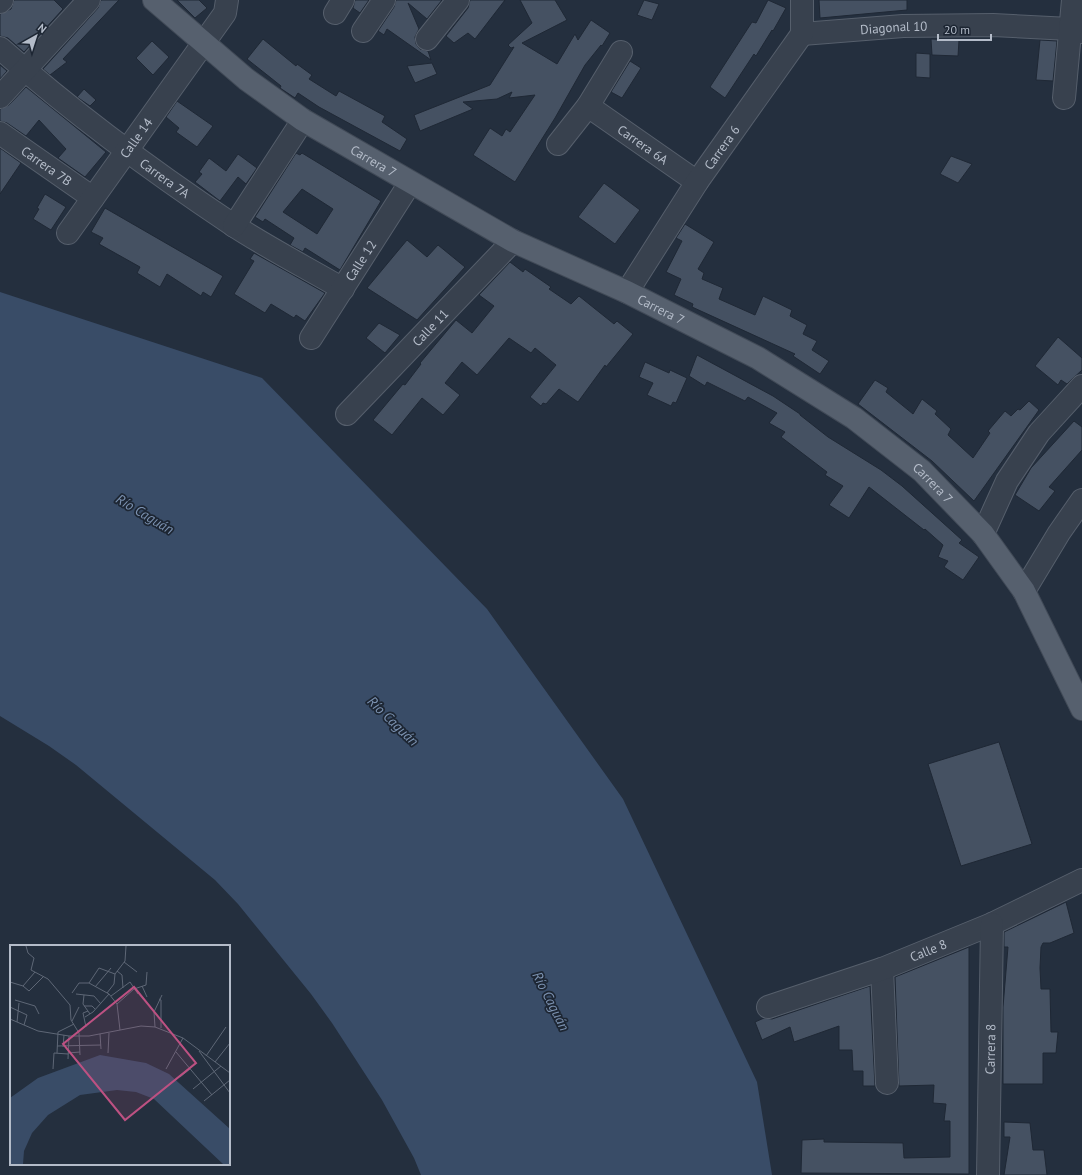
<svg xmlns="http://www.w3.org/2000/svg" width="1082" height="1175" font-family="'PT Sans',sans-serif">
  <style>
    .water { fill: #394c67 }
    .building { fill: #455162; stroke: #1f2835; fill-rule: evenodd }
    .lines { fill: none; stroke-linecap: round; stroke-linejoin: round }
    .minor-casing { stroke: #565f6c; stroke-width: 24 }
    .major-casing { stroke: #414a57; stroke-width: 24 }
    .minor { stroke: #38414e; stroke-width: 22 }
    .major { stroke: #56606e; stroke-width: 22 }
    .labels { text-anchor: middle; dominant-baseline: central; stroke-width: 3.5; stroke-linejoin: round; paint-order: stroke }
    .street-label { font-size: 13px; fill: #b4bcc9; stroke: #1d2633 }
    .water-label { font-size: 14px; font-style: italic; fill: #7c92b1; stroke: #1d2633 }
    .inset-road { fill: none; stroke: #5e6776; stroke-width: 1 }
    .view { fill: #bd5182; fill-opacity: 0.15; stroke: #bd5182; stroke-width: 2 }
    .inset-edge { fill: none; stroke: #b4bcc9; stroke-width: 2 }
  </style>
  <rect width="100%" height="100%" fill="#242f3e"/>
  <polygon class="water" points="0,292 262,378 487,609 623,799 757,1082 772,1175 421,1175 414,1158 382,1100 332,1023 311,994 238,904 215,880 76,765 49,746 0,716"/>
  <g class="building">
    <polygon points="14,0 54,0 63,9 24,52 8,38 0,36 0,14 11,9"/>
    <polygon points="101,0 119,0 63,59 67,62 50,75 43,69 98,8"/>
    <polygon points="177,0 199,0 207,8 195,18"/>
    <polygon points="355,0 369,0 360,13 353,8"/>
    <polygon points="396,0 442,0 427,19 408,3 419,29 415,37 416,44 420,49 428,51 431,60 387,29 384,35 378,31 394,7"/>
    <polygon points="470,0 505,0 475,39 468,33 454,43 446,36 468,8"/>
    <polygon points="520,0 555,0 567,20 522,43 557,64 575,34 578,40 591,20 610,33 602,46 601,45 585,65 555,118 515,182 473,155 490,128 502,136 506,129 510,132 535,95 509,98 512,92 497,99 463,102 473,109 420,131 414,115 490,85 514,47 511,48 508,45 532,23"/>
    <polygon points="644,0 659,4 652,20 637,15"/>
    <polygon points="768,0 786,8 773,31 772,30 756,56 754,54 725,98 710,87 752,22 756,23"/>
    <polygon points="819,0 907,0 907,10 820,18"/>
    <polygon points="263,39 296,66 297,64 312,75 309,79 336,96 339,91 385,116 382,122 407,139 400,151 319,107 298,93 295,98 280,88 281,86 247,59"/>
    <polygon points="931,39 959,40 958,56 932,55"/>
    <polygon points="1040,40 1057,41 1053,81 1036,80"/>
    <polygon points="152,41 169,57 153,75 136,58"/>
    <polygon points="916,53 930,54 930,78 916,77"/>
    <polygon points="630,61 641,68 622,98 611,92"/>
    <polygon points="432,63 437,74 415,83 407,66"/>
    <polygon points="0,65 7,71 0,79"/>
    <polygon points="26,87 106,152 85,177 58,158 66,149 39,120 26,136 7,123 0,121 0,109 9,105"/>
    <polygon points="84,89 96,100 90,106 77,97"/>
    <polygon points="177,101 213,126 197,147 176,132 179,128 166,117"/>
    <polygon points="0,148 21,163 0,194"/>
    <path d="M 296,153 L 300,155 L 302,153 L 381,201 L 340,270 L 305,248 L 303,252 L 290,245 L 294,238 L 265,219 L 263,222 L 255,217 ZM 302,189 L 333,209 L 317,234 L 283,212 Z"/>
    <polygon points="238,154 257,168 246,184 238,177 220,201 195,182 202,174 199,172 209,158 226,171"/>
    <polygon points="951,156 972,164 958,183 940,174"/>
    <polygon points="604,183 640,210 615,244 578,217"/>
    <polygon points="45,194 66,207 51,230 33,219 39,209 37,208"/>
    <polygon points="105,208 223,276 211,297 203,292 201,296 167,274 160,287 137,273 140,267 99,244 103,238 91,232"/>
    <polygon points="685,224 714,242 698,269 704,273 702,279 723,288 719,299 755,315 763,296 792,310 790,316 807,325 803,334 817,341 812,350 829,361 820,374 793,356 795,354 692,307 693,304 674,295 681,279 666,272 682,241 676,238"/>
    <polygon points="407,240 427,257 438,245 465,267 417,320 367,288"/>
    <polygon points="254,253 325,293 305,321 296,315 294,318 271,304 265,313 234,294 254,261 250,259"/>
    <polygon points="510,262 523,272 525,269 551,287 549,289 571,304 579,296 614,324 617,321 633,334 606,367 605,365 578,402 559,389 546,404 543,403 541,406 530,397 556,365 535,348 531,353 509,338 477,375 462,362 445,383 460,395 443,415 422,398 392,435 373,420 403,384 405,385 421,364 420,363 456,320 472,333 494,306 479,295"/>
    <polygon points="379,323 400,335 385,353 366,338"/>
    <polygon points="1058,337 1082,358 1082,370 1067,384 1061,380 1058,385 1035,366"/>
    <polygon points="697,355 773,396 800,414 800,415 828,437 881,470 902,486 962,540 959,543 979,557 963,580 944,567 948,561 938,557 943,545 925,529 924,530 869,487 849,518 829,505 843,486 825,475 827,472 781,437 785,432 769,423 777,413 748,397 745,401 707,382 705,386 689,376"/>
    <polygon points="645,362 669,373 670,370 687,378 676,403 673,402 671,406 647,395 653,383 639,377"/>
    <polygon points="875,380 888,388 886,392 913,414 922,399 937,411 935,414 951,429 948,435 973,458 990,433 988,431 1005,411 1011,416 1018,409 1020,410 1029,401 1039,410 974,501 932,461 858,404"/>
    <polygon points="1074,421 1082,427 1082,450 1049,487 1055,491 1039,511 1015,495 1031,468"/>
    <polygon points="999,742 1032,844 961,866 928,764"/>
    <polygon points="1066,902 1074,933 1050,943 1043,943 1041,947 1040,968 1041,989 1050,989 1051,1032 1058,1032 1056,1053 1043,1053 1043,1084 1003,1084 1003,1007 1008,947 1004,947 1004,932"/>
    <polygon points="969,947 969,1174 801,1173 802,1140 824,1139 824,1142 903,1143 904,1158 950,1157 950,1121 944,1121 946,1104 933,1103 934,1085 899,1086 895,977"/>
    <polygon points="870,986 875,1086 863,1086 863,1071 853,1071 852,1050 839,1050 839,1026 794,1042 790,1027 762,1040 755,1022 764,1018 772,1019"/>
    <polygon points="1004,1122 1030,1123 1033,1150 1044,1150 1047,1175 1004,1175 1010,1137 1004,1137"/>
  </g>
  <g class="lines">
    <g class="minor-casing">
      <g id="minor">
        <polyline points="0,2 2,0"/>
        <polyline points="335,13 343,0"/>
        <polyline points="363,31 384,0"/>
        <path id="s1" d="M 802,34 L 903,26 L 993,25 L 1070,29 L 1082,32"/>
        <polyline points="427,39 458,0"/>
        <path id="s2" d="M 0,48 C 73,113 152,171 233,225 C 268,248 307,268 343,289"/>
        <polyline points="0,97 89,0"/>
        <polyline points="1064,98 1073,0"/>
        <path id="s3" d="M 588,106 L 697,182"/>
        <path id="s4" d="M 0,133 L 93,198"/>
        <polyline points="558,144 588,106 621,52"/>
        <polyline points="234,226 303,120"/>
        <path id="s5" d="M 68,233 L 225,13 L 227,0"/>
        <path id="s6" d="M 627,292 L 697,182 L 802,34 L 802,0"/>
        <path id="s7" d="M 311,338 L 410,183"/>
        <path id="s8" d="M 347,414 L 513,241"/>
        <polyline points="983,534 1007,481 1039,433 1082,386"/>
        <polyline points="1024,591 1059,533 1082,500"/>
        <polyline points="882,969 887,1083"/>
        <path id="s9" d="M 768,1007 L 882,969 L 992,924 L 1082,880"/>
        <path id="s10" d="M 988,1175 L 992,924"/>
      </g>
    </g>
    <g class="major-casing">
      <g id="major">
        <path id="s11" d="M 154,0 L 246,79 L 303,120 L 513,241 L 627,292 L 758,358 L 854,418 L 922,471 L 983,534 L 1024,591 L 1082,709"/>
      </g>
    </g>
    <use href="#minor" class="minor"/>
    <use href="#major" class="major"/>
  </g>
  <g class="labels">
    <g class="street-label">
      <text stroke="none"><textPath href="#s1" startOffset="92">Diagonal 10</textPath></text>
      <text stroke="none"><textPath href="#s5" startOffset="117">Calle 14</textPath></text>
      <text stroke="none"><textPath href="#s3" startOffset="67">Carrera 6A</textPath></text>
      <text stroke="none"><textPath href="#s6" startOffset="173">Carrera 6</textPath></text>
      <text stroke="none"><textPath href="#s11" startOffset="273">Carrera 7</textPath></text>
      <text stroke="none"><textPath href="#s4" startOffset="57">Carrera 7B</textPath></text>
      <text stroke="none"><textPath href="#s2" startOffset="210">Carrera 7A</textPath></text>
      <text stroke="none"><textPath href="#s7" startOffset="92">Calle 12</textPath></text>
      <text stroke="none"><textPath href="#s11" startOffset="597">Carrera 7</textPath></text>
      <text stroke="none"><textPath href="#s8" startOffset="120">Calle 11</textPath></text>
      <text stroke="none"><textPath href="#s11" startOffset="921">Carrera 7</textPath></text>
      <text stroke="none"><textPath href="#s9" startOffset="170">Calle 8</textPath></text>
      <text stroke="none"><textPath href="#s10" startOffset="126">Carrera 8</textPath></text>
    </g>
    <g class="water-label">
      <text transform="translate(145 514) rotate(31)">Río Caguán</text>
      <text transform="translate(393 721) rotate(44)">Río Caguán</text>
      <text transform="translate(551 1001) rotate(63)">Río Caguán</text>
    </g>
  </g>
  <g transform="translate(10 945)">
    <rect width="220" height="220" fill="#242f3e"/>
    <path d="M 90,110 L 136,118 L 159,129 L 220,184 L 220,219 L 213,219 L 144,154 L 126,147 L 107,145 L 70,150 L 38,170 L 22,188 L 14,206 L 13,219 L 0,219 L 0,153 L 28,133 Z" fill="#394c67"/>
    <path class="inset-road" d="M 16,1 L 18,8 L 24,13 L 21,25 L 38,34 L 60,60 L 61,75 L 69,88 L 70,110M 114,17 L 127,27M 107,26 L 112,30 L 113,43M 0,37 L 13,41 L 19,46 L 34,31M 79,38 L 99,49 L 107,59 L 110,85M 79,38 L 89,23 L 105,29M 13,41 L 25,27M 132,41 L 137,52M 85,42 L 101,23M 62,48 L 69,38 L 79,38M 97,48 L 104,39 L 105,29 L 115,16 L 116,1M 66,49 L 84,51 L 91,59M 74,50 L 73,59 L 80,69M 101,51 L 120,37 L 128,49M 149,54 L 151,55 L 151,83M 5,55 L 25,61 L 29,69M 107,59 L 124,44 L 136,40 L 137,27M 74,61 L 82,61 L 85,64M 0,62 L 17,70 L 14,80M 75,72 L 83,67 L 99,49M 0,74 L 28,86 L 59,91 L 79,91 L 131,81 L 145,82 L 173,93 L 220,128M 62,76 L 69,62M 7,77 L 9,58M 76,82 L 73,68 L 78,66M 145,82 L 144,67 L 152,50M 90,89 L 91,104M 47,101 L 91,100M 53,102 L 54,90M 189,106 L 220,148M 166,107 L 202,150M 47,108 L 48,87 L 64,79M 58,108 L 70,107M 98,108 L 99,88M 196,111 L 216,82M 58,114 L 59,91M 205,117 L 220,98M 43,124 L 44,108 L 58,109M 156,124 L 173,93M 170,132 L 180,124M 183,144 L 211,121M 194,156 L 220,135"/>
    <path class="view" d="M 124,42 L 186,118 L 115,175 L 53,99 Z"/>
    <rect width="220" height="220" class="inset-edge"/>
  </g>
  <g transform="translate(36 36) rotate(39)" stroke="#1d2633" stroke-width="3" paint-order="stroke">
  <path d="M0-3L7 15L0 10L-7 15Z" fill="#b4bcc9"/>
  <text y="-6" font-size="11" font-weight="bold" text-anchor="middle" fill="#b4bcc9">N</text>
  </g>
  <path d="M938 34v6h53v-6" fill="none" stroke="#b4bcc9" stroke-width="2"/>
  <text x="944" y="34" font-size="12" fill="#b4bcc9" stroke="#1d2633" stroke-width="3" paint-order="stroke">20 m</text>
</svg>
